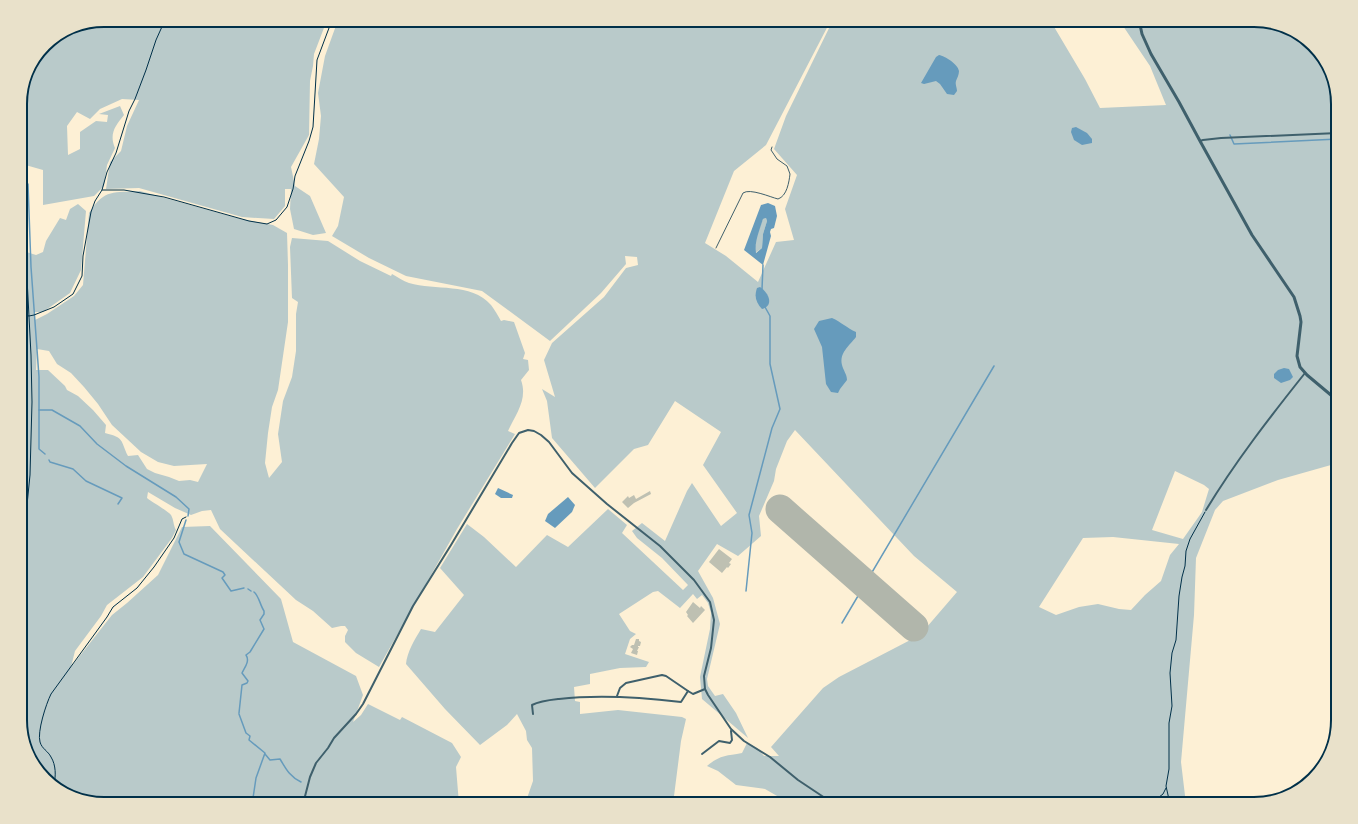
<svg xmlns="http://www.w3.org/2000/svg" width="1358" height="824" font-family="'Titillium Web',sans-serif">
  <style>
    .green { fill: #b9caca; fill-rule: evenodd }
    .water { fill: #669bbc; fill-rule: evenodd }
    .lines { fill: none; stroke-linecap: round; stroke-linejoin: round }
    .stream { stroke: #669bbc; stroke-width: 1.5 }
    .runway { stroke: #b1b6ab; stroke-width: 29 }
    .building { fill: #bec0b2 }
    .path { stroke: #003049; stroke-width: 1 }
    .service { stroke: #3f606c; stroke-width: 1 }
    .minor { stroke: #3f606c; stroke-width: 2 }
    .tertiary { stroke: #3f606c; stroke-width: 3 }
    .rim { fill: none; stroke: #003049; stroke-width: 2 }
  </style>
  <rect width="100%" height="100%" fill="#fdf0d5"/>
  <g class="green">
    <path d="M 104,20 L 327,20 L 314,54 L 313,66 L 310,81 L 309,135 L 291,167 L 295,186 L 310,196 L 326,233 L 313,235 L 294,229 L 290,209 L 291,189 L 285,189 L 285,206 L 274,219 L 242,217 L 139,188 L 106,189 L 110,162 L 121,151 L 127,126 L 139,100 L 122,99 L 100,109 L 90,119 L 77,112 L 67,126 L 68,155 L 80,149 L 80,132 L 96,121 L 107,122 L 108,115 L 99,114 L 120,106 L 124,115 C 115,126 109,134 115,148 L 107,165 L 104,186 L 94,196 L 43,205 L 43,170 L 22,164 L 23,120 L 22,92 L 26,72 L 45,44 L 72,26 Z"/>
    <path d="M 338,20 L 831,20 L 766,145 L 734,171 L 705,243 L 726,256 L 758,282 L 776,242 L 794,240 L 785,209 L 797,175 L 774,149 L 786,116 L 833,20 L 1050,20 L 1085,79 L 1100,108 L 1166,105 L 1150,66 L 1119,20 L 1254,20 L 1296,31 L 1327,62 L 1338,99 L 1338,463 L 1278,480 L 1223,501 L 1215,510 L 1196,558 L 1194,615 L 1181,762 L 1186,804 L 791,804 L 765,789 L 736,785 L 718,771 L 707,766 C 720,755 726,756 742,753 L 747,743 L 757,748 L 764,756 L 779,756 L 771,747 L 823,688 L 839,677 L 920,635 L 957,592 L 914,556 L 795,430 L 787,441 L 776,469 L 774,481 L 759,516 L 761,536 L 738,556 L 717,544 L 698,571 L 713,598 L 720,624 L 707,679 L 708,686 L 715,696 L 723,694 L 736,713 L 748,738 L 702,699 L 700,677 L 710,629 L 711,613 L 708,603 L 702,595 L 697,599 L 693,594 L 680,608 L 658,591 L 653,592 L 619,614 L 630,631 L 636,634 L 630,639 L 625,654 L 649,662 L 646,667 L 620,668 L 590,674 L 590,684 L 574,687 L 575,701 L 580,702 L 580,714 L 618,710 L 682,717 L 686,719 L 681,741 L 673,804 L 525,804 L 533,781 L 532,748 L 527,740 L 526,731 L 517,714 L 507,725 L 480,745 L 445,709 L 406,664 C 407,652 415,639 421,629 L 435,632 L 464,595 L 440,568 L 467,524 L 484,537 L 516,567 L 547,535 L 568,547 L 608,509 L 627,525 L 622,533 L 683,590 L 688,585 L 662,558 L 637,538 L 632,531 L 642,523 L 665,541 L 687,491 L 692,483 L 721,526 L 737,513 L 703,465 L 721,432 L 675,401 L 648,445 L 634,449 L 595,488 L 552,438 L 547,401 L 542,389 L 555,397 L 544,360 L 552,343 L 604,297 L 626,268 L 638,265 L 637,257 L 625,256 L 626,264 L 601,293 L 550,341 L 482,291 L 406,276 L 369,258 L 332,236 L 338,226 L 344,197 L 314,164 L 319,139 L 321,116 L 318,93 L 325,56 ZM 1175,471 L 1204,485 L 1209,489 L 1202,512 L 1183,539 L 1152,530 ZM 1113,537 L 1179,544 L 1170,555 L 1161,581 L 1145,595 L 1131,610 L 1119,609 L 1098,604 L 1079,607 L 1056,615 L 1039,607 L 1083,538 Z"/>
    <path d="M 140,191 L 241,219 L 273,225 L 287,233 L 288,265 L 288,322 L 278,390 L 272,407 L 268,433 L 265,463 L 269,478 L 282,462 L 278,434 L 283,401 L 292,377 L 296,351 L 296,314 L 298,302 L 292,298 L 290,247 L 292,238 L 328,241 L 360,261 L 391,276 L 392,274 C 398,277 403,281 409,283 C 435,291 471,282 491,305 C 495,310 498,316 501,321 L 504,320 L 514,322 L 525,353 L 523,359 L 528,360 L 529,370 L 521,380 C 528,399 516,414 508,431 L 515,434 L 457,529 L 379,667 L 356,653 L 345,642 L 345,636 L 348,630 L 345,626 L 341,626 L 332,628 L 313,611 L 296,600 L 220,529 L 211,510 L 202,511 L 191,515 L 175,508 L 148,492 L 147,498 C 152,502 168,511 171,515 C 174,520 173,525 176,530 L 172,538 L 143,577 L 107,605 L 101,616 L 75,651 L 71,667 L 112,615 L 127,603 L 158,575 L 182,527 L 210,526 L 281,599 L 293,642 L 356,676 L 363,695 L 353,722 L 361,715 L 368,704 L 400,720 L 402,717 L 452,743 L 461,757 L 456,767 L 459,804 L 104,804 L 62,793 L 31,762 L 20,725 L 20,250 L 36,255 L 43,252 L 46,241 L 60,218 L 66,220 L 70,209 L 78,204 L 86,211 L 81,270 L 70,293 L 43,312 L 34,312 L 35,320 L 47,314 L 74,296 L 83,285 L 89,213 C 105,188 114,193 140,191 ZM 37,349 L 49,351 L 57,364 L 71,373 L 84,387 L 98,404 L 112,425 L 141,452 L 158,462 L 174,466 L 207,464 L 198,482 L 190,480 L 179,481 L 169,477 L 155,473 L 147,469 L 138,455 L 128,456 C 120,440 125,438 105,433 L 106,425 L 93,410 L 78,396 L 67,390 L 65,386 L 48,370 L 36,370 Z"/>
    <path d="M 766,218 L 767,221 L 763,234 L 762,248 L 755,253 C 754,242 759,229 763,219 Z"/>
  </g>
  <g class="water">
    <path d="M 939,55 C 945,56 958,64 959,71 C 959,75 957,78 956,81 C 955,84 957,88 957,91 L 954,95 L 947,94 L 940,84 L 936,81 L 924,84 L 921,83 L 936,57 Z"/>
    <polygon points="1076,127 1087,133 1092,139 1092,143 1082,145 1074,140 1071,132 1072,128"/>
    <path d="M 768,203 L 775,206 L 777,216 L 774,228 L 771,229 L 770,232 L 771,236 L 763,265 L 744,250 L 761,205 ZM 766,218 L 767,221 L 763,234 L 762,248 L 756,253 C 754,242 760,229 763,219 Z"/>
    <path d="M 760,287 C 768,292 775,305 762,309 C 756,302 754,297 757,288 Z"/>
    <path d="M 832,318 C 841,322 847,328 856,332 L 856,337 C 849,346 839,353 842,365 C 843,370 847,374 847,380 L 840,389 L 838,393 L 831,392 L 826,384 L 822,347 L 814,329 L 819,321 Z"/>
    <polygon points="1284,368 1289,369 1293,377 1290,380 1281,383 1274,378 1274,374 1278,370"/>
    <polygon points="498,488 513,495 512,498 501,498 495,494"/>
    <polygon points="568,497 575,505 572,512 555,528 545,521 548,514"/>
  </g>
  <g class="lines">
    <g class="stream">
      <polyline points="813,20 820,24 823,20"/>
      <polyline points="1230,135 1234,144 1338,139"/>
      <polyline points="28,184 31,267 39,377 39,449 45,454"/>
      <polyline points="762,289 763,265"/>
      <polyline points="39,410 52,410 80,426 97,444 126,466 176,497 189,509 188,516"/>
      <polyline points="49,460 50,462 73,469 86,481 122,498 118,504"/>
      <polyline points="186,520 179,542 184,554 223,572 225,575 222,578 231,591 244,588"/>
      <polyline points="248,589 251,591"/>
      <polyline points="746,591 752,533 749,515 772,428 780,409 770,364 770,316 765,307"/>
      <polyline points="842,623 994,366"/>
      <path d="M 239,713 L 242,685 L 247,683 L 248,681 L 242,673 C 245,667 250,661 246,655 L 250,652 L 264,629 L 260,620 L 264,614 L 264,611 C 260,605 259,596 254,592"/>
      <polyline points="239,714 246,733 250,736 249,740 265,753 256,778 253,798 249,801"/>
      <path d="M 265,754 L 270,760 L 280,759 C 286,769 290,777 301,782"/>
      <polyline points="246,804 248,802"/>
    </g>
    <polyline class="runway" points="780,509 914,627"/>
  </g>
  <g class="building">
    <polygon points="1338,276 1338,284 1333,285 1332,277"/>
    <polygon points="650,491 651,494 634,503 628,508 622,502 628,496 629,498 634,495 636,499"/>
    <polygon points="719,549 732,559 729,563 731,564 728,568 727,567 722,573 709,562"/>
    <polygon points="693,602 700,608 701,606 705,610 693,623 687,616 688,615 686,612"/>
    <polygon points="636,639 639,639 639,641 641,642 640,646 638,646 638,647 639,647 637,651 638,651 637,655 631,653 633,649 630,647 632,645 634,645"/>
  </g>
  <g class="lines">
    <g class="path">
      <polyline points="20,144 31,355 32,402 30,475 27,505 20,545"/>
      <polyline points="102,190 124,190 164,197 249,221 267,224 276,220 287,207 293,189 295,176 309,141 313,127 317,60 332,20"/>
      <polyline points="20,314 29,316 34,315 54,307 73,294 82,276 83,256 91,212 95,201 102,190 107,172 116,153 129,111 135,99 146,70 156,40 165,20"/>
      <path d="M 54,784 C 56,776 56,765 51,757 C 48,751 42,749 40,742 C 37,732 46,704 51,694 L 107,617 L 113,607 L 137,588 L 154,567 L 174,538 L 182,519 L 186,517"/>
      <polyline points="1150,804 1163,794 1166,788"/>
      <polyline points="1170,804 1166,786 1169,769 1169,723 1172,706 1170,673 1172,653 1176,640 1179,596 1182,577 1185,566 1186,551 1190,539 1205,512"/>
    </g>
    <path class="service" d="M 716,248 L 743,193 C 750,188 770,197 778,199 C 787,196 789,182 790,174 L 787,166 L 777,159 L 771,150 L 772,147"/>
    <g class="minor">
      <polyline points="1200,141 1203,140 1221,138 1338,133"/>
      <path d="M 1206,510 C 1235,462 1270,417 1305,373"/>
      <polyline points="617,696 620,688 626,683 662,675 666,676 688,691"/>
      <path d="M 533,714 L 532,705 C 540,701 550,700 559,699 C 600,694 640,697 681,702 L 688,691 L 693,694 L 705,689"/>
      <polyline points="702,754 719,741 730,743 732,740 731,731"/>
      <polyline points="303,804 310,777 316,763 328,748 334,738 356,714 363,704 413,606 451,545 512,443 519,433 528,430 534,431 541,435 549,442 572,473 607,504 660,546 694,580 710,602 714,620 711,648 704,676 705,689 708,695 731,729 744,741 770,757 798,780 834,804"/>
    </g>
    <polyline class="tertiary" points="1139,20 1142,34 1151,54 1179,102 1200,141 1252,235 1294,297 1300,316 1301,322 1297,356 1300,367 1307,375 1338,401"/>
  </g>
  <path d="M0 0H1358V824H0ZM104 27H1254A77 77 0 0 1 1331 104V720A77 77 0 0 1 1254 797H104A77 77 0 0 1 27 720V104A77 77 0 0 1 104 27Z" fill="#e9e1ca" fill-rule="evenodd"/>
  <path class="rim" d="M104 27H1254A77 77 0 0 1 1331 104V720A77 77 0 0 1 1254 797H104A77 77 0 0 1 27 720V104A77 77 0 0 1 104 27Z"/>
</svg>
